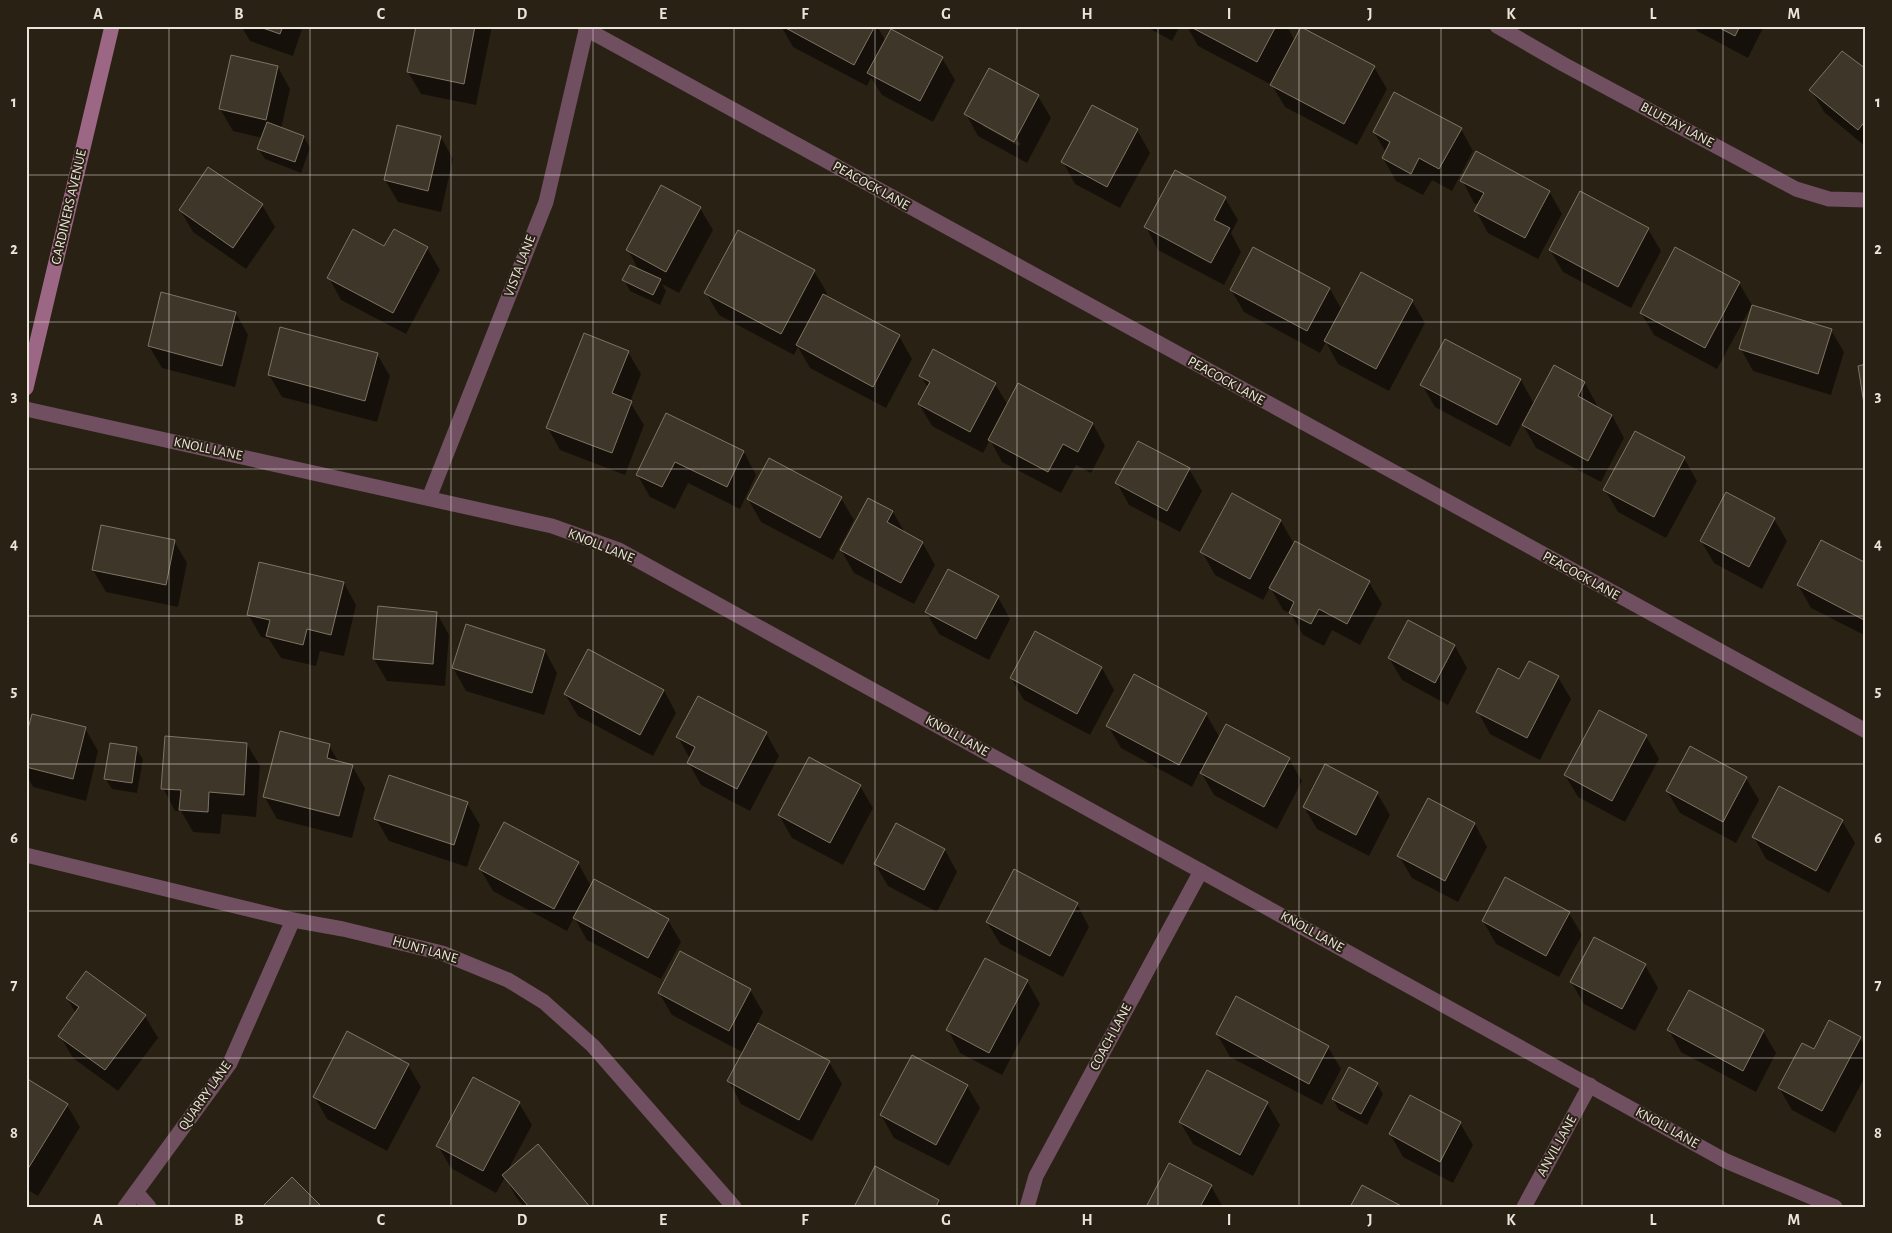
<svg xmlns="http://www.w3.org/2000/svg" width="1892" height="1233" font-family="'Alegreya Sans',sans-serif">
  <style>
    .shadow { fill: #0007; fill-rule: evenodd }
    .building { fill: #3e3628; stroke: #7e7464 }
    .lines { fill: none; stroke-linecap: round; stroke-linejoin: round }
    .street { stroke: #704f61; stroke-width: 15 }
    .secondary { stroke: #9c6784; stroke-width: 15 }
    .grid { fill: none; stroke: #eae4db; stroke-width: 1; stroke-opacity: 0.55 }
    .labels { text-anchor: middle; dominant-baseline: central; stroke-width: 4; stroke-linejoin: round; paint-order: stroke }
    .street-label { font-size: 14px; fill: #eae4db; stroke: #292114 }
    .neatline { fill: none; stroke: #eae4db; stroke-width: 2 }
    .grid-label { font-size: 16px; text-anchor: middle; font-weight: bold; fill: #eae4db }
  </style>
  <rect width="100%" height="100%" fill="#292114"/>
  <g class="shadow">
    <polygon points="241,26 303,26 293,56 250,41"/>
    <polygon points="417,26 492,26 476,105 421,94 408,72"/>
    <polygon points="737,26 745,26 743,30"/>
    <polygon points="781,26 877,26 886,42 942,58 955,80 933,122 882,95 871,78 867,86 793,47"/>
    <polygon points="1145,26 1180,26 1172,41"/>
    <polygon points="1187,26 1287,26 1295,41 1374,67 1387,89 1357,145 1285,107 1270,82 1270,84 1198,46"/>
    <polygon points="1694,26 1764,26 1748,58 1697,31"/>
    <polygon points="278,67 290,89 281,129 304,137 310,148 301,173 265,159 258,149 262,138 233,131 220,109"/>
    <polygon points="1866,71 1866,147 1824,112 1811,90"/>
    <path d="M 1038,96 L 1051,118 L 1027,163 L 978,136 L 966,114 ZM 983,123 L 1020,143 L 1019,146 L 983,126 Z"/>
    <polygon points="1461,129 1473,151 1452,191 1432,180 1423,195 1396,181 1383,158 1386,153 1374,132"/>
    <polygon points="1137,130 1150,153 1120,208 1075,184 1063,162"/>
    <polygon points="441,137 453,159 441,212 398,202 385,180"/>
    <polygon points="1462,180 1549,191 1562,214 1538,259 1488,233 1476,211 1479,205 1474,203"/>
    <polygon points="1225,198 1238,220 1231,233 1241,252 1224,285 1158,250 1146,227"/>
    <polygon points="262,205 275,227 246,269 193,232 180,210"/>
    <polygon points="700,208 713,230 679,293 662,284 666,291 660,305 630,291 624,280 639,271 628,250"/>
    <polygon points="1648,229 1661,251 1631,308 1563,272 1550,250"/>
    <polygon points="385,248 427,248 440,270 406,334 341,300 329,278"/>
    <polygon points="814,271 827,293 825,297 899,336 912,359 886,408 810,368 798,347 794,355 719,315 706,293"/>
    <polygon points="1739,283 1752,305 1717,369 1654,335 1641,313"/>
    <polygon points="1330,289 1342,310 1412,301 1425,323 1389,391 1338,364 1326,342 1320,353 1244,312 1231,290"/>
    <polygon points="236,313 248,335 235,387 162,368 149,346"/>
    <polygon points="1831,330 1844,352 1831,395 1753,371 1741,349"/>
    <polygon points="1445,340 1521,380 1534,404 1585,383 1597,405 1596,407 1612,415 1624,438 1601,482 1536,448 1522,423 1510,447 1435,407 1422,385"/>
    <polygon points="628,352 641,374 630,402 644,425 625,475 560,450 548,428"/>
    <polygon points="377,354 390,376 377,422 282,397 269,375"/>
    <polygon points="921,376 995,384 1008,405 1093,424 1105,446 1091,473 1076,465 1061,493 1002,462 990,440 983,453 932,426 919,404 928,388"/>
    <polygon points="667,414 744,452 756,475 740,509 688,483 675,509 650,497 637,474"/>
    <polygon points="1684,458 1697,481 1666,538 1618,512 1605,490"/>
    <polygon points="1189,469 1202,491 1180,532 1129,505 1117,483"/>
    <polygon points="841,498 854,520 833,560 761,522 748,499"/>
    <polygon points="868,499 893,512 905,533 922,542 935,565 914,604 854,573 841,550"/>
    <polygon points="1774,519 1787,541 1762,589 1714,563 1701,541"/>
    <polygon points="1281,521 1294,544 1369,582 1382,604 1360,645 1332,630 1324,646 1303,635 1291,614 1283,610 1270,587 1263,600 1215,575 1202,552"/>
    <polygon points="174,541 187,563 178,607 106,592 93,570"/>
    <polygon points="1866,565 1866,636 1811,608 1798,585"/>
    <polygon points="344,583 356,605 344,656 320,651 316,666 281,658 269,639 261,637 248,614"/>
    <polygon points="998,597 1010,619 989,660 939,634 926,612"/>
    <polygon points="437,613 449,635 445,686 387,681 374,659"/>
    <polygon points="1408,622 1455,646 1467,668 1448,705 1402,680 1389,658"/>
    <polygon points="545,651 557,673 544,715 466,691 453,668"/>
    <polygon points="1529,662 1558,677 1571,699 1540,760 1490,734 1478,712 1520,681"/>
    <polygon points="1102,668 1114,690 1090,735 1024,700 1011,678"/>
    <polygon points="664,690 676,713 653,756 578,716 565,694"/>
    <polygon points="1206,714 1220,738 1289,759 1302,781 1277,829 1214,795 1200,771 1192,787 1121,748 1108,726"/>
    <polygon points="85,728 98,751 86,801 33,787 26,775 26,741"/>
    <polygon points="766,733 779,756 750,811 701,785 688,762 690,759 678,737"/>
    <polygon points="1646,736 1659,759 1625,822 1578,797 1565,775"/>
    <polygon points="247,744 260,766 256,817 222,814 220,834 193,832 181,811 175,811 163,788"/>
    <polygon points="329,745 339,763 352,766 365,788 352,838 277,819 264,796"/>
    <polygon points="136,749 143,759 137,793 112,789 105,778"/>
    <polygon points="1326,766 1377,793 1390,815 1369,856 1317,829 1304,807"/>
    <polygon points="1746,778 1759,800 1736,843 1680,813 1667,791"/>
    <polygon points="860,786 873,808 843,865 792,838 779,815"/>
    <polygon points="1428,800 1475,824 1487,847 1458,902 1412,878 1399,856"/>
    <polygon points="467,803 480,825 467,867 389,841 376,819"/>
    <polygon points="1842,821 1855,843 1829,893 1766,859 1754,837"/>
    <polygon points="896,824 945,850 957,872 937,912 888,886 875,864"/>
    <polygon points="578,863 591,886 668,920 681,942 661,979 587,940 574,917 567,931 493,891 480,869"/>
    <polygon points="1077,904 1089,927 1063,977 1000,944 987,922"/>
    <polygon points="1569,913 1582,935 1559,977 1496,944 1483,921"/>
    <polygon points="1594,938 1645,965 1658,988 1635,1031 1584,1004 1571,982"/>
    <polygon points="1027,981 1040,1004 1002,1075 960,1053 948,1030"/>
    <polygon points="750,990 763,1012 757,1024 829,1062 842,1084 812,1141 741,1104 729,1081 744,1053 672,1015 659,993"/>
    <polygon points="67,998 145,1016 158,1038 118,1091 73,1058 60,1036 76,1014"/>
    <polygon points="1829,1022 1860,1038 1866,1047 1866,1075 1835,1133 1792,1110 1779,1088 1814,1051"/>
    <polygon points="1669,1030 1763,1031 1776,1053 1756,1092 1681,1052"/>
    <polygon points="1217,1034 1328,1047 1341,1069 1322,1105 1230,1057"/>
    <polygon points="408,1065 421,1087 387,1151 327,1119 314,1096"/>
    <polygon points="26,1080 67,1105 80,1127 38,1196 26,1189"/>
    <polygon points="1377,1084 1383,1094 1367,1125 1339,1110 1333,1099"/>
    <polygon points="967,1086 980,1108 949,1166 894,1138 881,1115"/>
    <polygon points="519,1103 532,1125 507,1172 588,1207 524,1207 516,1197 505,1177 496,1193 451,1168 438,1146"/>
    <polygon points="1267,1103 1280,1125 1253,1176 1193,1144 1180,1122"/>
    <polygon points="1460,1123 1473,1145 1453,1183 1403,1157 1390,1134"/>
    <polygon points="1211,1186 1223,1207 1148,1207"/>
    <polygon points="938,1201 942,1207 855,1207"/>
  </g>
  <g class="building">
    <polygon points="257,26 283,26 280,34"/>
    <polygon points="416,26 475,26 464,84 407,72"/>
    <polygon points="782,26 875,26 854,65"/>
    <polygon points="1189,26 1276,26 1257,62"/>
    <polygon points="1716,26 1740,26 1735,36"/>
    <polygon points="1301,27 1375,66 1344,124 1270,85"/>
    <polygon points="891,29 943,57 920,101 867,73"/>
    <polygon points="1842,51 1866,69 1866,120 1858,130 1809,90"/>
    <polygon points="231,55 278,66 266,120 219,109"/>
    <polygon points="989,68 1039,95 1014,142 964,114"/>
    <polygon points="1394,92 1462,128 1439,169 1419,158 1411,174 1382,158 1390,142 1373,132"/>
    <polygon points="1092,105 1138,129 1107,187 1061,162"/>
    <polygon points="267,122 304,136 295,162 257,149"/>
    <polygon points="397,125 441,136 428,191 384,180"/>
    <polygon points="1476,151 1550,191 1525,238 1474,211 1484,193 1460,181"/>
    <polygon points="208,167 263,204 233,248 179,210"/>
    <polygon points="1175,170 1226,197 1214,220 1230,228 1211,263 1144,227"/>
    <polygon points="661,185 701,207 666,272 626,250"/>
    <polygon points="1580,191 1649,228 1618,287 1549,250"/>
    <polygon points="353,229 384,246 394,229 428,247 393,313 327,278"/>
    <polygon points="738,230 815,270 781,334 704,293"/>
    <polygon points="1253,247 1330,288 1307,331 1230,290"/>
    <polygon points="1675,247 1740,282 1705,348 1640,313"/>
    <polygon points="630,265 661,279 653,295 622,280"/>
    <polygon points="1361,272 1413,300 1376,369 1324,341"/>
    <polygon points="161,292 236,312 222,366 148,346"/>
    <polygon points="823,294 900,335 873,387 796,345"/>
    <polygon points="1752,305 1832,329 1818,374 1739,349"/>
    <polygon points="280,327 378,353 365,401 268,375"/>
    <polygon points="584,333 629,351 612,393 632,401 612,453 546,428"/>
    <polygon points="1445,339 1521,379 1497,425 1420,385"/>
    <polygon points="933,349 996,383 970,432 918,404 930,382 919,376"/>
    <polygon points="1866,364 1866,404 1864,404 1858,366"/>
    <polygon points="1554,365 1585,382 1578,396 1612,415 1588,461 1522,425"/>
    <polygon points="1018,383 1093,423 1078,452 1063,444 1048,472 988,440"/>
    <polygon points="666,413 744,451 727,487 675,462 662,487 636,475"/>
    <polygon points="1635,431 1685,457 1654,517 1603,490"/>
    <polygon points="1138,441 1190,468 1167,511 1115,483"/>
    <polygon points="769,458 842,497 820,538 747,499"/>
    <polygon points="1726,492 1775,518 1749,567 1700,541"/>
    <polygon points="1232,493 1281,520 1250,579 1200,552"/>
    <polygon points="868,498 893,511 887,522 923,542 901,583 840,550"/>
    <polygon points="101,525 175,540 166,585 92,570"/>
    <polygon points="1821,540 1866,563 1866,621 1797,585"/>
    <polygon points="1295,541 1370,581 1347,624 1319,609 1311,624 1289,613 1294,602 1269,588"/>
    <polygon points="259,562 344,582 331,635 307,629 303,645 266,636 270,620 247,615"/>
    <polygon points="948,569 999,596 976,639 925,612"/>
    <polygon points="378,606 437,612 433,664 373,659"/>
    <polygon points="1408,620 1455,645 1435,683 1388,658"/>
    <polygon points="466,624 545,650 532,693 452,668"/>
    <polygon points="1035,631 1102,667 1077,714 1010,678"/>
    <polygon points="588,649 664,690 640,735 564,694"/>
    <polygon points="1529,661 1559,676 1527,738 1476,712 1498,668 1519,679"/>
    <polygon points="1134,674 1207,713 1179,765 1106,726"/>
    <polygon points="698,696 767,732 737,789 687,763 695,747 676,737"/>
    <polygon points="1599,710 1647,735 1612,801 1564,775"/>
    <polygon points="32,714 86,727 73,779 26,767 26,736"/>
    <polygon points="1226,724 1290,758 1264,807 1200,773"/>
    <polygon points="280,731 330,744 327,758 353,765 339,816 263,797"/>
    <polygon points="165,736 247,743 244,795 209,792 208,812 179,810 181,790 161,789"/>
    <polygon points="110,743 137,747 132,783 104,779"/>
    <polygon points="1690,746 1747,777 1723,822 1666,791"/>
    <polygon points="809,757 861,785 830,843 778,815"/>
    <polygon points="1325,764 1378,792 1356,835 1303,807"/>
    <polygon points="389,775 468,802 454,845 374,819"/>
    <polygon points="1779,786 1843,820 1816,871 1752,837"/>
    <polygon points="1428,798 1475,823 1445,881 1397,856"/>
    <polygon points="504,822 579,862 554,909 479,869"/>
    <polygon points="896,823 945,849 924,890 874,864"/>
    <polygon points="1014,869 1078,903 1050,956 986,922"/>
    <polygon points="1505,877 1570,912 1546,956 1482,921"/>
    <polygon points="594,879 669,919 648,958 573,918"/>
    <polygon points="1594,937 1646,964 1622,1009 1570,982"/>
    <polygon points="680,951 751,989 729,1031 658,993"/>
    <polygon points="985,958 1028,980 989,1053 946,1030"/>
    <polygon points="86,971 146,1015 105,1070 58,1036 79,1007 66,998"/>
    <polygon points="1689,990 1764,1030 1743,1071 1667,1030"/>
    <polygon points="1236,996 1329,1046 1309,1084 1216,1034"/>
    <polygon points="1829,1020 1861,1037 1822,1111 1778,1088 1802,1043 1814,1049"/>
    <polygon points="758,1023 830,1061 799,1120 727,1081"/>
    <polygon points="347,1031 409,1064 375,1129 313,1097"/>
    <polygon points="912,1055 968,1085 936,1145 880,1115"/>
    <polygon points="1349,1067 1378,1083 1361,1114 1332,1099"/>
    <polygon points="1207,1070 1268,1102 1240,1155 1179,1122"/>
    <polygon points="473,1077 520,1102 483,1171 436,1146"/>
    <polygon points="26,1078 68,1104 26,1172"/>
    <polygon points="1410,1095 1461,1122 1440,1162 1389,1134"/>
    <polygon points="538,1144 590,1207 529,1207 502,1175"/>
    <polygon points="1169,1163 1212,1185 1200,1207 1146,1207"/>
    <polygon points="875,1166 939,1200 936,1207 854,1207"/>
    <polygon points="292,1177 322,1207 262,1207"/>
    <polygon points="1362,1185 1403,1207 1350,1207"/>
  </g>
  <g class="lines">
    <g class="street">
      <polyline points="1497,26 1563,64 1796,189 1829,199 1866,200"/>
      <polyline points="586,29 1866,731"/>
      <polyline points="26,409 552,526 619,550 1726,1161 1835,1207"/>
      <polyline points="429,498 546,202 587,26"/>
      <polyline points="26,855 293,920 343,929 442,953 508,980 544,1002 593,1046 734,1207"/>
      <polyline points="136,1192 149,1207"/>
      <polyline points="125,1207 230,1063 293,920"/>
      <polyline points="1027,1207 1036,1176 1201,871"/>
      <polyline points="1524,1207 1590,1085"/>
    </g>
    <polyline class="secondary" points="26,388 112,26"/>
  </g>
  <path class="grid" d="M 169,26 L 169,1207M 310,26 L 310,1207M 451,26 L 451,1207M 593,26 L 593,1207M 734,26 L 734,1207M 875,26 L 875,1207M 1017,26 L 1017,1207M 1158,26 L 1158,1207M 1299,26 L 1299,1207M 1441,26 L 1441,1207M 1582,26 L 1582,1207M 1723,26 L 1723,1207M 26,175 L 1866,175M 26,322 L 1866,322M 26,469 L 1866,469M 26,616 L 1866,616M 26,764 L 1866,764M 26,911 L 1866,911M 26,1058 L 1866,1058"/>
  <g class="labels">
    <g class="street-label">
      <text transform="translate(1677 125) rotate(28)">BLUEJAY LANE</text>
      <text transform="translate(871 186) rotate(29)">PEACOCK LANE</text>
      <text transform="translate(69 207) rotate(-77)">GARDINERS AVENUE</text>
      <text transform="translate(520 266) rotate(-69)">VISTA LANE</text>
      <text transform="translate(1226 381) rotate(29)">PEACOCK LANE</text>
      <text transform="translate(208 449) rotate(12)">KNOLL LANE</text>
      <text transform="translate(601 546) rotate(22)">KNOLL LANE</text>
      <text transform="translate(1581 576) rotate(29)">PEACOCK LANE</text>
      <text transform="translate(957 736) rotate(29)">KNOLL LANE</text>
      <text transform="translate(1312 932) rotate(29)">KNOLL LANE</text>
      <text transform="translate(425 950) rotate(16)">HUNT LANE</text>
      <text transform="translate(1111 1037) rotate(-62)">COACH LANE</text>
      <text transform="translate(205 1096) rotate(-55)">QUARRY LANE</text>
      <text transform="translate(1667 1128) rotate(29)">KNOLL LANE</text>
      <text transform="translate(1557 1146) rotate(-61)">ANVIL LANE</text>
    </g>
  </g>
  <rect width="1892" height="1233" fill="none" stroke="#292114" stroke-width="55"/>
  <rect x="28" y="28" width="1836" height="1178" class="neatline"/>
  <g class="grid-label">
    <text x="98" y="19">A</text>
    <text x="239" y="19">B</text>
    <text x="381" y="19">C</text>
    <text x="522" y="19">D</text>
    <text x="663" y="19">E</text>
    <text x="805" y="19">F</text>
    <text x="946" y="19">G</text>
    <text x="1087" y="19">H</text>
    <text x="1229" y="19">I</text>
    <text x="1370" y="19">J</text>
    <text x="1511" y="19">K</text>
    <text x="1653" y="19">L</text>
    <text x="1794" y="19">M</text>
    <text x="14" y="107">1</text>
    <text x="1878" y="107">1</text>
    <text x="14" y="254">2</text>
    <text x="1878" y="254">2</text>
    <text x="14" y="401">3</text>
    <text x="1878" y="401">3</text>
    <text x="14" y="549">4</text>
    <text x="1878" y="549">4</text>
    <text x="14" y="696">5</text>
    <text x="1878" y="696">5</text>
    <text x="14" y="843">6</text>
    <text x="1878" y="843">6</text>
    <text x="14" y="990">7</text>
    <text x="1878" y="990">7</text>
    <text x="14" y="1138">8</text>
    <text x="1878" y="1138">8</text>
    <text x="98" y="1225">A</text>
    <text x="239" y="1225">B</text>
    <text x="381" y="1225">C</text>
    <text x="522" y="1225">D</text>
    <text x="663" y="1225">E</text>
    <text x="805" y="1225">F</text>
    <text x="946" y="1225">G</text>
    <text x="1087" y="1225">H</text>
    <text x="1229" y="1225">I</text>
    <text x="1370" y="1225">J</text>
    <text x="1511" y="1225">K</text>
    <text x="1653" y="1225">L</text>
    <text x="1794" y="1225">M</text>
  </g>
</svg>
